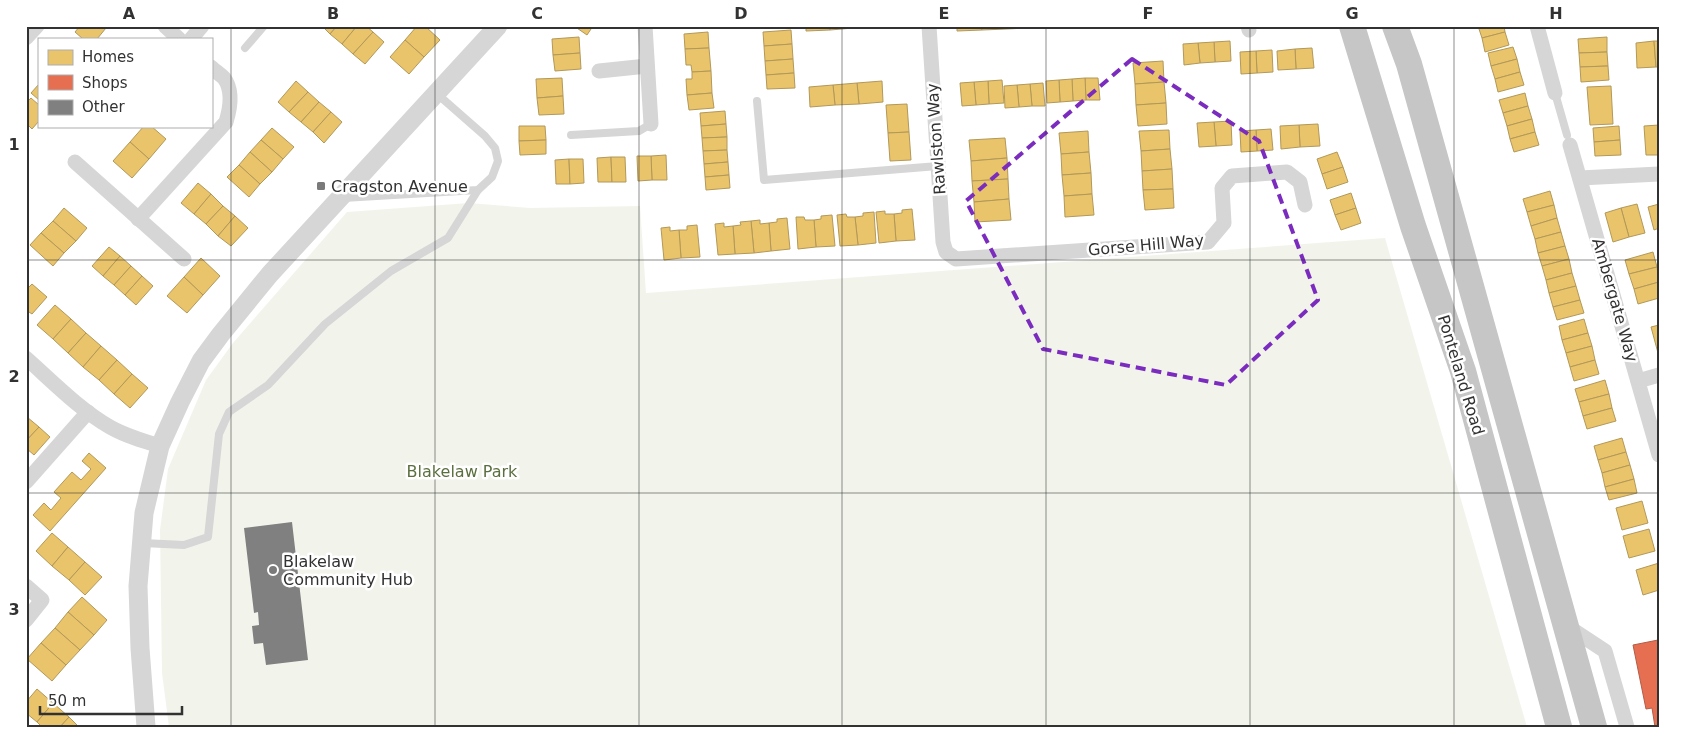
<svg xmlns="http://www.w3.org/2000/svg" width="1685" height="753" font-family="'DejaVu Sans',sans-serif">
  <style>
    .green { fill: #f2f4ec }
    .homes { fill: #e9c46a; stroke: #b29859 }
    .shops { fill: #e76f51; stroke: #b15d48 }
    .building { fill: #808080 }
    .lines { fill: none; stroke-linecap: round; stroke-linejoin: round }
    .service { stroke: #d6d6d6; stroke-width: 8 }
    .minor { stroke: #d6d6d6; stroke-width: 15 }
    .tertiary { stroke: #d6d6d6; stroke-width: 19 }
    .trunk { stroke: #c6c6c6; stroke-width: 26 }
    .marked { fill: none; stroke: #7b2cbf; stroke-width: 4; stroke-dasharray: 10 6; stroke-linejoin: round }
    .grid { fill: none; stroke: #323232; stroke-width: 1; stroke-opacity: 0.55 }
    .poi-dot { fill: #7a7a7a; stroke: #fff; stroke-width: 2 }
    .labels { text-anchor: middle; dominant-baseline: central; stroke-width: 5; stroke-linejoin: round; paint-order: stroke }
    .street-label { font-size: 16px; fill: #323232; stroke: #fff }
    .poi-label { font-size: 16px; fill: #323232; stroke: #fff; text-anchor: start }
    .park-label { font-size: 16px; fill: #5b6f3e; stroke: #fff }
    .neatline { fill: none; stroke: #323232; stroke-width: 2 }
    .grid-label { font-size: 16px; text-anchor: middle; font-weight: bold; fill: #323232 }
  </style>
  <rect width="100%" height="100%" fill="#fff"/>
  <polygon class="green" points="469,203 530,208 640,206 646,293 1385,238 1527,727 169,727 162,673 160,530 168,469 206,380 233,343 347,212"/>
  <g class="homes">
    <polygon points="80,26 104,26 106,28 97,39 83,39 75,32"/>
    <polygon points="322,26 337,26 330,34"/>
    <polygon points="337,26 357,26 342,44 330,34"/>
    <polygon points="357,26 366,26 373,32 353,54 342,44"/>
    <polygon points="417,26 425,26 440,40 424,57 405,40"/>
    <polygon points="574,26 593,26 587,35"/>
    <polygon points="806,26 830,26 830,30 806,31"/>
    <polygon points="830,26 853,26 853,28 830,30"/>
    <polygon points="957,26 981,26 982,30 957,31"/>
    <polygon points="981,26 1006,26 1006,29 982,30"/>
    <polygon points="1006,26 1028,26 1028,28 1006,29"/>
    <polygon points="1478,26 1504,26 1505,32 1482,38"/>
    <polygon points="791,30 792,44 764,46 763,32"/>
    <polygon points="373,32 384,42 365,64 353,54"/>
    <polygon points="708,32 709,48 685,49 684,34"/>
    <polygon points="1505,32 1509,45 1485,52 1482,38"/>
    <polygon points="579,37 580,53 553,55 552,39"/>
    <polygon points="1607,37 1607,52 1579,53 1578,39"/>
    <polygon points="405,40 424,57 409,74 390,57"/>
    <polygon points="1230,41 1231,61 1215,62 1214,42"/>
    <polygon points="1654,41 1656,67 1637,68 1636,43"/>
    <polygon points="1654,41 1659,41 1659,67 1656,67"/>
    <polygon points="1214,42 1215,62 1200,63 1198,43"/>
    <polygon points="1198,43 1200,63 1184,65 1183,44"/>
    <polygon points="792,44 793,59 765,61 764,46"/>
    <polygon points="1513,47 1517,59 1491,66 1488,53"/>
    <polygon points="709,48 711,71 692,72 691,65 686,65 685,49"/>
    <polygon points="1312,48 1314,68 1296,69 1295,49"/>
    <polygon points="1295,49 1296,69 1278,70 1277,51"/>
    <polygon points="1272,50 1273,72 1257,73 1256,51"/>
    <polygon points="1256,51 1257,73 1241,74 1240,52"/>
    <polygon points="1607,52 1608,66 1580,67 1579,53"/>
    <polygon points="580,53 581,69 555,71 553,55"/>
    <polygon points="793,59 794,73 766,75 765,61"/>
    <polygon points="1517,59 1520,72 1495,79 1491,66"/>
    <polygon points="1163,61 1164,82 1135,84 1133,63"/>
    <polygon points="1608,66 1609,80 1581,82 1580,67"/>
    <polygon points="711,71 712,93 687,95 686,79 692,79 692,72"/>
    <polygon points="1520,72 1524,85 1498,92 1495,79"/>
    <polygon points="794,73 795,88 767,89 766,75"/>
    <polygon points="562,78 563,96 537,98 536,79"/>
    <polygon points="1085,78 1098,78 1100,100 1086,100"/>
    <polygon points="1085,78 1086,100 1073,101 1072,79"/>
    <polygon points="1072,79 1073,101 1060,102 1059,80"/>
    <polygon points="1002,80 1004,103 989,104 988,81"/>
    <polygon points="1059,80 1060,102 1047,103 1046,81"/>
    <polygon points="296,81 308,92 289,112 278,102"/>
    <polygon points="882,81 883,102 859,104 857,83"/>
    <polygon points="988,81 989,104 976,105 974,82"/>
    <polygon points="974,82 976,105 962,106 960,83"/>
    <polygon points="1164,82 1166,103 1136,105 1135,84"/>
    <polygon points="857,83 859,104 835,105 833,85"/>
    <polygon points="1043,83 1045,106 1032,106 1030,84"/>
    <polygon points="39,84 39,100 31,93"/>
    <polygon points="1030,84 1032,106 1019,107 1017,85"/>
    <polygon points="833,85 835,105 810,107 809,87"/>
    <polygon points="1017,85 1019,107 1005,108 1004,86"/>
    <polygon points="1611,86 1613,124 1590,125 1587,87"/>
    <polygon points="308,92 319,102 301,122 289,112"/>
    <polygon points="712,93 714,108 689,110 687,95"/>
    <polygon points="1525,93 1528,106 1503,113 1499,100"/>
    <polygon points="563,96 564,114 539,115 537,98"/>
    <polygon points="31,98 39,105 39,121 32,129 26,123 26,103"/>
    <polygon points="319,102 331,112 313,132 301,122"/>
    <polygon points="1166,103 1167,124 1138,126 1136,105"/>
    <polygon points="907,104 909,132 888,133 886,105"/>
    <polygon points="1528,106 1532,119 1507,126 1503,113"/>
    <polygon points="725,111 726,124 701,126 700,113"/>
    <polygon points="331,112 342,122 324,143 313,132"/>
    <polygon points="1532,119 1535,132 1510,139 1507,126"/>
    <polygon points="1231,121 1232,145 1216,146 1214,122"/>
    <polygon points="1214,122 1216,146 1199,147 1197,123"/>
    <polygon points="726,124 727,137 702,138 701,126"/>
    <polygon points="1318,124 1320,146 1300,147 1299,125"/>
    <polygon points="1299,125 1300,147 1281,149 1280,126"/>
    <polygon points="1659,125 1659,155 1646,155 1644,126"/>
    <polygon points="144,126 151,126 166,139 149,159 130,142"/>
    <polygon points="519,126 545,126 546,140 519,141"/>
    <polygon points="1619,126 1620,140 1594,142 1593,128"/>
    <polygon points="272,128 294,147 283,159 261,140"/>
    <polygon points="1271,129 1273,150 1257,151 1256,130"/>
    <polygon points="1169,130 1170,149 1141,151 1139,131"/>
    <polygon points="1256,130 1257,151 1241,152 1240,131"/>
    <polygon points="1088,131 1089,152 1061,154 1059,133"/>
    <polygon points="909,132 911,160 890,161 888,133"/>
    <polygon points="1535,132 1539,145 1514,152 1510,139"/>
    <polygon points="727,137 727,150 703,151 702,138"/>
    <polygon points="1005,138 1007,158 971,161 969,140"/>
    <polygon points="261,140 283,159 272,172 250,152"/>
    <polygon points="546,140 546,154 520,155 519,141"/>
    <polygon points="1620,140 1621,155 1595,156 1594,142"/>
    <polygon points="130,142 149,159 132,178 113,161"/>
    <polygon points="1170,149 1172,169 1142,171 1141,151"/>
    <polygon points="727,150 728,162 704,164 703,151"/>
    <polygon points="250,152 272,172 260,184 239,165"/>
    <polygon points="1089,152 1091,173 1062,175 1061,154"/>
    <polygon points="1337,152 1343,167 1322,174 1317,159"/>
    <polygon points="666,155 667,180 652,180 651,156"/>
    <polygon points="637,156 651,156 652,180 638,181"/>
    <polygon points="611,157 612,182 598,182 597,158"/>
    <polygon points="611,157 625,157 626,182 612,182"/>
    <polygon points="1007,158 1008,179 972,181 971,161"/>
    <polygon points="569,159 570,184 556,184 555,160"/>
    <polygon points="569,159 583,159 584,183 570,184"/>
    <polygon points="728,162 729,175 705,177 704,164"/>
    <polygon points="239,165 260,184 249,197 227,177"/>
    <polygon points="1343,167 1348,182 1327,189 1322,174"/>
    <polygon points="1172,169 1173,189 1143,190 1142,171"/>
    <polygon points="1091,173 1092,194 1064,196 1062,175"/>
    <polygon points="729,175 730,188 706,190 705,177"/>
    <polygon points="1008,179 1009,199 974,202 972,181"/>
    <polygon points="198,183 211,194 194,214 181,203"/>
    <polygon points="1173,189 1174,208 1145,210 1143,190"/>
    <polygon points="1550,191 1554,205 1527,212 1523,199"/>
    <polygon points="1351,193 1356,208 1335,215 1330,200"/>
    <polygon points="211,194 223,206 206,224 194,214"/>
    <polygon points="1092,194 1094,215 1065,217 1064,196"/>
    <polygon points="1009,199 1011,220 975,222 974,202"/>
    <polygon points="1637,204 1645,233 1629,237 1621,208"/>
    <polygon points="1659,204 1659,228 1654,230 1648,207"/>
    <polygon points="1554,205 1557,218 1531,226 1527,212"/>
    <polygon points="223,206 235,216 218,236 206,224"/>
    <polygon points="64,208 87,228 76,241 53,221"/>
    <polygon points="1356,208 1361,223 1341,230 1335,215"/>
    <polygon points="1621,208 1629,237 1613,242 1605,213"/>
    <polygon points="912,209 915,240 896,241 894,214 902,213 902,210"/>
    <polygon points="885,211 885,214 894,214 896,241 879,243 876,212"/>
    <polygon points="874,212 876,243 858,245 855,217 863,216 863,213"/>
    <polygon points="846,214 847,217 855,217 858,245 840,246 837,215"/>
    <polygon points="832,215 835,246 816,247 814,220 821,219 821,216"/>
    <polygon points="235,216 248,228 231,246 218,236"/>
    <polygon points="796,217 804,217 805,220 814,220 816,247 798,249"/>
    <polygon points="787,218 790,249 771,251 769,223 777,222 777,219"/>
    <polygon points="1557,218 1561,232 1535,239 1531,226"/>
    <polygon points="760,220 760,224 769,223 771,251 754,253 751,221"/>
    <polygon points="53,221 76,241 64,253 41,233"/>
    <polygon points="751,221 754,253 735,254 733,226 741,225 740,222"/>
    <polygon points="724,223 724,227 733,226 735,254 718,255 715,224"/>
    <polygon points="697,225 700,257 681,258 679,230 687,230 687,226"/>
    <polygon points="670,227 670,231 679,230 681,258 664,260 661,228"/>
    <polygon points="1561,232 1565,246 1538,253 1535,239"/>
    <polygon points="41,233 64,253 53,266 30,245"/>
    <polygon points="1565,246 1569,259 1542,266 1538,253"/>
    <polygon points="109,247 120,256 103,276 92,266"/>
    <polygon points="1653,252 1657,267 1629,274 1625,260"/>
    <polygon points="120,256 131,266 114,285 103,276"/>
    <polygon points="201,258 220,276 203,295 184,277"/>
    <polygon points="1569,259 1572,273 1546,280 1542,266"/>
    <polygon points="131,266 142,276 125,295 114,285"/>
    <polygon points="1657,267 1659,282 1634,289 1629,274"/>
    <polygon points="1572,273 1576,286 1549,293 1546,280"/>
    <polygon points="142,276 153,286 136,305 125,295"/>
    <polygon points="184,277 203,295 187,313 167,296"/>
    <polygon points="1659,282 1659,298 1638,304 1634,289"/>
    <polygon points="32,284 47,297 32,314 26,310 26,290"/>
    <polygon points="1576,286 1580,300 1553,307 1549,293"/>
    <polygon points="1580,300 1584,313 1557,320 1553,307"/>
    <polygon points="55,305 71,319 53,339 37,325"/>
    <polygon points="71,319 86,333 68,353 53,339"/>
    <polygon points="1584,319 1588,333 1562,340 1559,326"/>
    <polygon points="1659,325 1659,353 1658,353 1651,327"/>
    <polygon points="86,333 101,346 83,367 68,353"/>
    <polygon points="1588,333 1592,346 1566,353 1562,340"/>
    <polygon points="101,346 117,360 99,380 83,367"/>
    <polygon points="1592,346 1595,360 1570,367 1566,353"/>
    <polygon points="117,360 132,374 114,394 99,380"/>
    <polygon points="1595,360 1599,374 1574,381 1570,367"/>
    <polygon points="132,374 148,388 130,408 114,394"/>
    <polygon points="1605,380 1609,394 1579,402 1575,389"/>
    <polygon points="1609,394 1612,408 1583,416 1579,402"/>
    <polygon points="1612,408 1616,421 1587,429 1583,416"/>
    <polygon points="27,417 39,427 26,441 26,418"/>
    <polygon points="39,427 50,437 34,455 26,448 26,441"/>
    <polygon points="1622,438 1626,452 1598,460 1594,446"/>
    <polygon points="1626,452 1630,465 1602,473 1598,460"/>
    <polygon points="89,453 106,468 50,531 33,515 44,503 51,510 61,498 54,492 72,472 81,480 91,469 82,461"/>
    <polygon points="1630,465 1634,479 1605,487 1602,473"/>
    <polygon points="1634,479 1637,493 1609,500 1605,487"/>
    <polygon points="1642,501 1648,523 1622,530 1616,508"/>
    <polygon points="1649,529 1655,551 1629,558 1623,536"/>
    <polygon points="52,533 68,547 52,566 36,551"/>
    <polygon points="68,547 85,562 69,580 52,566"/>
    <polygon points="85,562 102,577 85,595 69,580"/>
    <polygon points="1659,563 1659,590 1643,595 1636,570"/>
    <polygon points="82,597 107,620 94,635 68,612"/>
    <polygon points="68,612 94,635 80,650 55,628"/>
    <polygon points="55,628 80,650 66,665 41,643"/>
    <polygon points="41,643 66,665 52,681 27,659"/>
    <polygon points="37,689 53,703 37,722 26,713 26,702"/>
    <polygon points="53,703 69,717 60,727 42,727 37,722"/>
    <polygon points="69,717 79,727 60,727"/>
  </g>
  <polygon class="shops" points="1658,640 1659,727 1655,727 1652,708 1646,709 1633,645"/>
  <polygon class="building" points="292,522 308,660 266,665 263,643 254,644 252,626 259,625 258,612 254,613 244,528"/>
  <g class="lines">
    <g class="service">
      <polyline points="245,48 264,26"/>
      <polyline points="1555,93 1567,135"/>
      <polyline points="757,101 764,180 938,166"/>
      <polyline points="571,135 639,131 651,124"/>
      <polyline points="343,198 478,190 492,177 498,161 495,148 485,136 436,93"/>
      <polyline points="143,543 184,545 208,537 219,434 229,412 268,385 325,324 391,271 448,238 478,190"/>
    </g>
    <g class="minor">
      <polyline points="165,26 179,39"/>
      <polyline points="645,26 651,124"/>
      <polyline points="929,26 943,242 946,252 956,259 1208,242 1224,223 1222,188 1232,176 1287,172 1300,182 1305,205"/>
      <polyline points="1248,26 1249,30"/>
      <polyline points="1537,26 1555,93"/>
      <polyline points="26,38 37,26"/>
      <polyline points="191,39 202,26"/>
      <polyline points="599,71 647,66"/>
      <polyline points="1570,145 1659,455"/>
      <polyline points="75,162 184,259"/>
      <polyline points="1580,178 1659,174"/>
      <path d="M 138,219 L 226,122 C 230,109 233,90 224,78 C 220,74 215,71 211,67"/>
      <path d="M 26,358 C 53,382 79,409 110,427 C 126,436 143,441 160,446"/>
      <polyline points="1638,381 1659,375"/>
      <polyline points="26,482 88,412"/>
      <polyline points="26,586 42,600 26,620"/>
      <polyline points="1567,626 1605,651 1627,727"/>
    </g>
    <polyline class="tertiary" points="146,727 140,648 138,586 144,513 160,446 180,402 201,361 221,334 270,274 498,26"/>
    <g class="trunk">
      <polyline points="1352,26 1413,226 1463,371 1559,727"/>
      <polyline points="1395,26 1409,64 1594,727"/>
    </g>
  </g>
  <path class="marked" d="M 1132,59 L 1259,141 L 1318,300 L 1226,385 L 1043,349 L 966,201 Z"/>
  <path class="grid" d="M 231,26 L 231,727M 435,26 L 435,727M 639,26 L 639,727M 842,26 L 842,727M 1046,26 L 1046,727M 1250,26 L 1250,727M 1454,26 L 1454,727M 26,260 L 1659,260M 26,493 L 1659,493"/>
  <g class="poi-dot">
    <rect x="316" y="181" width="10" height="10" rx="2.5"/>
    <circle cx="273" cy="570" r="5"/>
  </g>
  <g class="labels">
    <g class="street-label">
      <text transform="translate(936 139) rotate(-94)">Rawlston Way</text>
      <text transform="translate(1146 245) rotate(-5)">Gorse Hill Way</text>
      <text transform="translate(1615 300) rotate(74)">Ambergate Way</text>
      <text transform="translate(1461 375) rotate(73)">Ponteland Road</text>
    </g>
    <g class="poi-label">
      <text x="331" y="186">Cragston Avenue</text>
      <text x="283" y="561">Blakelaw<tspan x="283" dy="18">Community Hub</tspan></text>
    </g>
    <g class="park-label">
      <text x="462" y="471">Blakelaw Park</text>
    </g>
  </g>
  <rect width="1685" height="753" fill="none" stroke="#ffffff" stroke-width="55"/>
  <rect x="38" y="38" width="175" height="90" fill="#ffffff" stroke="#adadad"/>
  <rect x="48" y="50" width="25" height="15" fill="#e9c46a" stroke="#adadad"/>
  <text x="82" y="62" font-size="15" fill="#323232">Homes</text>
  <rect x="48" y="75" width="25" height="15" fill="#e76f51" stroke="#adadad"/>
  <text x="82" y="88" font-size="15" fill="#323232">Shops</text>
  <rect x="48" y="100" width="25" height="15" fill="#808080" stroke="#adadad"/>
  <text x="82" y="112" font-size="15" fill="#323232">Other</text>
  <path d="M40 706v8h142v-8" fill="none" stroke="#323232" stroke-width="2.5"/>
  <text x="48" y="706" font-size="15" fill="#323232" stroke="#ffffff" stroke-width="4" paint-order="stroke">50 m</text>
  <rect x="28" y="28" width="1630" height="698" class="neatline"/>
  <g class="grid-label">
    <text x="129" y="19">A</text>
    <text x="333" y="19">B</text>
    <text x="537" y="19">C</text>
    <text x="741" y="19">D</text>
    <text x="944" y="19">E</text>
    <text x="1148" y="19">F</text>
    <text x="1352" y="19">G</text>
    <text x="1556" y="19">H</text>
    <text x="14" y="150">1</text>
    <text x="14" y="382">2</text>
    <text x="14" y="615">3</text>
  </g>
</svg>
